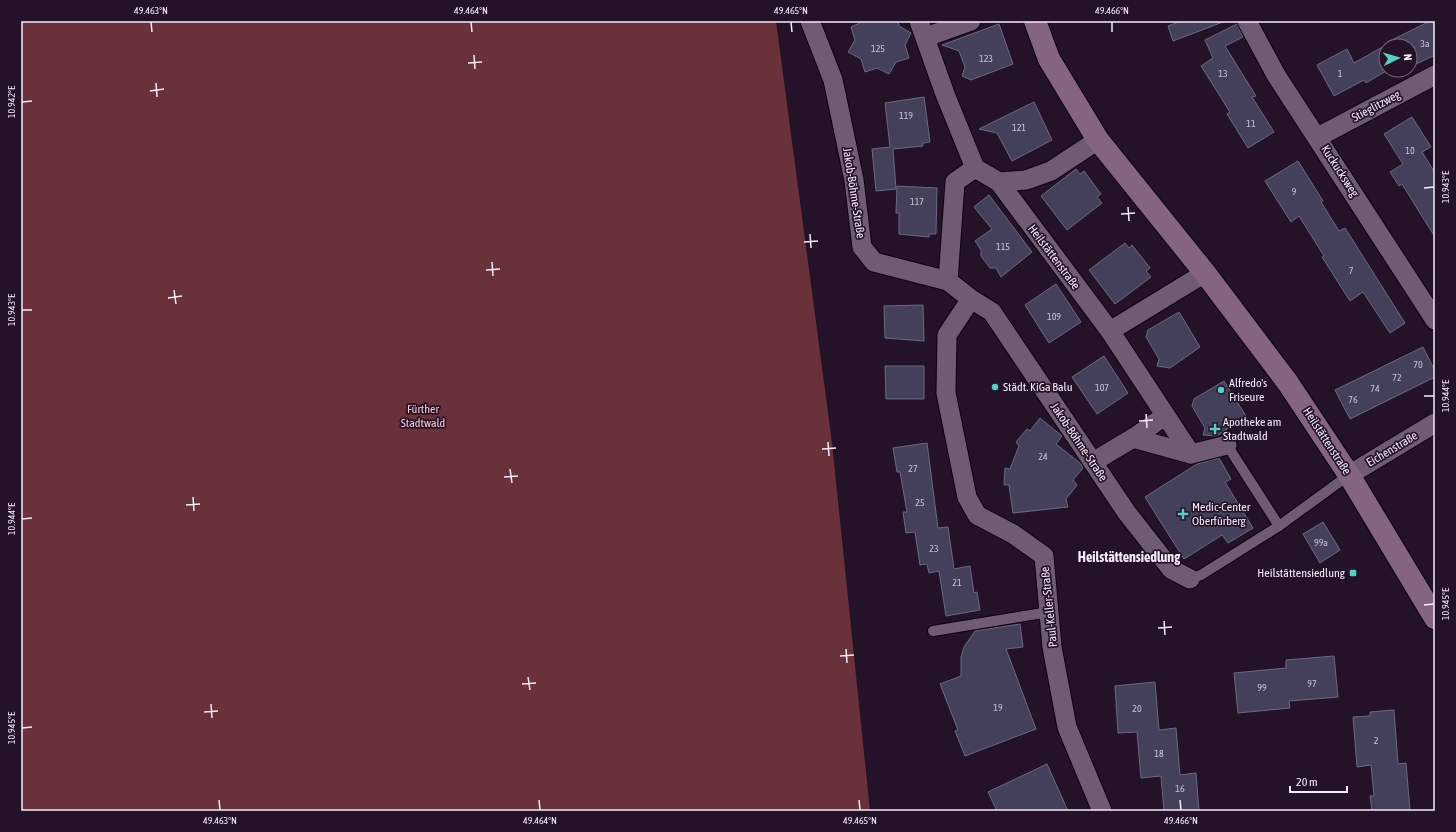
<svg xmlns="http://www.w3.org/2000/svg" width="1456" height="832" font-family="'Asap Condensed',sans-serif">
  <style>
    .forest { fill: #69313a }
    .building { fill: #45405a; stroke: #6c6884 }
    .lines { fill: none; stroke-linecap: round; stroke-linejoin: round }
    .lane-casing { stroke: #0c0210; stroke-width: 12 }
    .street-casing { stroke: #0c0210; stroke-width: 21 }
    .secondary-casing { stroke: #0c0210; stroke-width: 24 }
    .lane { stroke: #6f5c74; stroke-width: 10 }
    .street { stroke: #6f5c74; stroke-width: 19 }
    .secondary { stroke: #84647f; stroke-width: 22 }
    .ticks { fill: none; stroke: #f6ebf9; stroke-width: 1.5 }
    .poi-dot { fill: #56cec3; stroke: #241328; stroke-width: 1.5 }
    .labels { text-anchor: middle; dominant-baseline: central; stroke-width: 3.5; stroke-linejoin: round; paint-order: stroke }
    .number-label { font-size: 10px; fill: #cac0d1 }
    .street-label { font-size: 12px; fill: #f6ebf9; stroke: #241328 }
    .poi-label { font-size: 12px; fill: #f6ebf9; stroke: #241328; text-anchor: start }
    .park-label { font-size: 12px; fill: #ffc6cc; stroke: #241328 }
    .quarter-label { font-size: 14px; font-weight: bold; fill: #f6ebf9; stroke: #241328 }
    .neatline { fill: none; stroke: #f6ebf9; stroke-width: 1.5 }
    .ticks-label { font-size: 10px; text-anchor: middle; fill: #f6ebf9 }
  </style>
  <rect width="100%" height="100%" fill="#241328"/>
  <polygon class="forest" points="21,21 776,21 832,443 870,811 21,811"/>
  <g class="building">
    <polygon points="864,21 898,21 899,26 911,33 905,45 909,58 896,62 889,74 877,68 865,72 861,59 848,52 855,40 851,27"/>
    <polygon points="1181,21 1223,21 1223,22 1173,41 1168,26"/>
    <polygon points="1430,21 1435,21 1435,55 1410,67 1410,46 1393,46 1390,41"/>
    <polygon points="999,24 1013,64 971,80 962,76 965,67 959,51 942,45"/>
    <polygon points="1237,24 1243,37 1225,46 1256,96 1252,97 1274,132 1248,148 1227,114 1230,112 1201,66 1213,58 1205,40"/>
    <polygon points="1386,45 1386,71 1366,83 1364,80 1334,96 1317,65 1347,49 1354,63"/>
    <polygon points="924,97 930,142 923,143 923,146 893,149 896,189 876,191 872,149 890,147 885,103"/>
    <polygon points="1034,102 1052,140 1012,161 997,133 979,129"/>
    <polygon points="1412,117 1431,147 1422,152 1435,173 1435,237 1402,184 1399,186 1390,172 1403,164 1384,134"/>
    <polygon points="1298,161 1323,201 1321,202 1339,231 1345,228 1405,323 1390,333 1363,292 1350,301 1322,257 1324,256 1299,216 1291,222 1265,181"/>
    <polygon points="1076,169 1080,174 1084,171 1101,194 1097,197 1102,203 1067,230 1041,196"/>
    <polygon points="897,186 937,188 936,234 929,234 929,237 899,234 899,213 896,213"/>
    <polygon points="989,195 1032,252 1001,277 996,268 990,268 981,256 981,250 975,241 992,229 974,207"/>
    <polygon points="1125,243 1129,248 1132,245 1150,268 1146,271 1151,277 1115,304 1089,270"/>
    <polygon points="1056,284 1081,322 1049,343 1025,305"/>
    <polygon points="923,305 924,341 885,338 884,306"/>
    <polygon points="1179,312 1200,347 1170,368 1157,366 1159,359 1146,337 1148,330"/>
    <polygon points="1423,347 1435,371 1435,377 1350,419 1335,390"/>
    <polygon points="1104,356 1128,393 1097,414 1072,377"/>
    <polygon points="885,366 924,366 924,399 886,399"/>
    <polygon points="1224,381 1246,416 1217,436 1203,435 1205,428 1192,406 1194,399"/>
    <polygon points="1040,418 1062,436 1056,444 1080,463 1083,468 1073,480 1077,485 1066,499 1068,507 1013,513 1009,485 1004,485 1005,468 1010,469 1019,446 1016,442 1027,429 1030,431"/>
    <polygon points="927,443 938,528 948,527 954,569 970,566 974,593 977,592 980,610 946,616 939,571 929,573 927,564 920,565 915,532 906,533 903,512 907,512 900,472 897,472 893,448"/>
    <polygon points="1219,458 1231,479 1225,482 1253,528 1228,543 1222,535 1184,559 1145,497 1197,464"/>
    <polygon points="1323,522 1340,550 1320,563 1303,534"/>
    <polygon points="1020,624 1023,647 1006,649 1036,729 965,756 955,731 958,730 940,684 961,676 961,657 964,647 975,631"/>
    <polygon points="1334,656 1338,697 1289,701 1290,708 1238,713 1234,673 1286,668 1286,660"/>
    <polygon points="1155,682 1159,730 1176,728 1180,775 1196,773 1199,811 1164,811 1161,776 1141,778 1137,732 1118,733 1115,686"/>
    <polygon points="1394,710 1398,764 1406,763 1410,811 1372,811 1370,796 1374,796 1371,765 1357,767 1353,717 1370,716 1370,712"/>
    <polygon points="1047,764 1068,811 997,811 988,792"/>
  </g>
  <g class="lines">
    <g class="lane-casing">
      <g id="lane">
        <polyline points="1227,445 1279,526"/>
        <polyline points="1190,579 1201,575 1279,526 1349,475"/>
        <polyline points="933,631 1049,612"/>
      </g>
    </g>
    <g class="street-casing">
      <g id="street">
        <polyline points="810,21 833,80 854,180 862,247 874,262 948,281 971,299 992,312 1127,513 1171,569 1190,579"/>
        <polyline points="919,21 945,94 975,168 999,182 1110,331 1191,454 1227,445"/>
        <polyline points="1247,21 1276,75 1435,320"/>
        <polyline points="926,37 971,21"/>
        <polyline points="1318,137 1435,75"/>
        <polyline points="999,182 1026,180 1051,171 1098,140"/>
        <polyline points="948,281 955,182 975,168"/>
        <polyline points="971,299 947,335 946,393 967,497 977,515 1013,534 1044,556 1052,647 1067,727 1102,811"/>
        <polyline points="1110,331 1205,273"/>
        <polyline points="1165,416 1133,438 1191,454"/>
        <polyline points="1093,462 1133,438"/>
        <polyline points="1349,475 1435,423"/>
      </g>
    </g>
    <g class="secondary-casing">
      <polyline id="secondary" points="1035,21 1049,59 1098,140 1205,273 1288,383 1349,475 1435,618"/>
    </g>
    <use href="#lane" class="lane"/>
    <use href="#street" class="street"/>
    <use href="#secondary" class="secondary"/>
  </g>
  <path class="ticks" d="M 151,22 L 152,32M 471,22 L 472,32M 791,22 L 792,32M 1112,22 L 1112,32M 474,55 L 475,69M 468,63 L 482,62M 156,83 L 157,97M 150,91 L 164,89M 22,102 L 32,101M 1424,188 L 1434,187M 1128,207 L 1129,221M 1121,214 L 1135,213M 810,234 L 811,248M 804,242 L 818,241M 492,262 L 493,276M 486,270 L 500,269M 174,290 L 176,304M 168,298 L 182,296M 22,310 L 32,310M 1424,396 L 1434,396M 1146,414 L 1147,428M 1139,421 L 1153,420M 828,442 L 829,456M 822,449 L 836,448M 510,469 L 512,483M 504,477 L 518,476M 193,497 L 194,511M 186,505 L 200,504M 22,519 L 32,518M 1424,605 L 1434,604M 1164,621 L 1165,635M 1158,628 L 1172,627M 846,649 L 847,663M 840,656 L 854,655M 528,677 L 530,690M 522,684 L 536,683M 211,704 L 212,718M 204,712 L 218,711M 22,728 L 32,727M 219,800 L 220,810M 539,800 L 540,810M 859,800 L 860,810M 1180,800 L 1181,810"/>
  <g class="poi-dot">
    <circle cx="995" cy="387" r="4"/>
    <circle cx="1221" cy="390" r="4"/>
    <path d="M1213 423h4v4h4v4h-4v4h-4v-4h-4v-4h4z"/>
    <path d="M1181 508h4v4h4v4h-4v4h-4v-4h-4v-4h4z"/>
    <rect x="1349" y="569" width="8" height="8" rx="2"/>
  </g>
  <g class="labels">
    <g class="number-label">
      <text x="1425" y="43">3a</text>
      <text x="878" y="48">125</text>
      <text x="986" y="58">123</text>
      <text x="1223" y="73">13</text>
      <text x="1340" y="73">1</text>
      <text x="906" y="115">119</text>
      <text x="1251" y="123">11</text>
      <text x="1019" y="127">121</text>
      <text x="1410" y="150">10</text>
      <text x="1294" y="191">9</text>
      <text x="917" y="201">117</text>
      <text x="1003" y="246">115</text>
      <text x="1351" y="270">7</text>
      <text x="1054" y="316">109</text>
      <text x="1418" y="364">70</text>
      <text x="1397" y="377">72</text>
      <text x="1102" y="387">107</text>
      <text x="1375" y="388">74</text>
      <text x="1353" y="399">76</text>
      <text x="1043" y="456">24</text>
      <text x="913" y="468">27</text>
      <text x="920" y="502">25</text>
      <text x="1321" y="542">99a</text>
      <text x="934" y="548">23</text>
      <text x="957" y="582">21</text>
      <text x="1312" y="683">97</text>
      <text x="1262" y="687">99</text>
      <text x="998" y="707">19</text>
      <text x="1137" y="708">20</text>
      <text x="1376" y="740">2</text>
      <text x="1159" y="753">18</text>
      <text x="1180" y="788">16</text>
    </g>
    <g class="street-label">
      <text transform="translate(1376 106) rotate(-28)">Stieglitzweg</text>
      <text transform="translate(1340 171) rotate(57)">Kuckucksweg</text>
      <text transform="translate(854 193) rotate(81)">Jakob-Böhme-Straße</text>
      <text transform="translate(1054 257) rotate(53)">Heilstättenstraße</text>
      <text transform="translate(1327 441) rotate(57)">Heilstättenstraße</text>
      <text transform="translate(1079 442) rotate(56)">Jakob-Böhme-Straße</text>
      <text transform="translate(1392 449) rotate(-31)">Eichenstraße</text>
      <text transform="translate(1049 607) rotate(-96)">Paul-Keller-Straße</text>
    </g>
    <g class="poi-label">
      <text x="1229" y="383">Alfredo's<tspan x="1229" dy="14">Friseure</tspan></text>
      <text x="1003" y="387">Städt. KiGa Balu</text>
      <text x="1223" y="422">Apotheke am<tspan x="1223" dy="14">Stadtwald</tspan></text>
      <text x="1192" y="507">Medic-Center<tspan x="1192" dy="14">Oberfürberg</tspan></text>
      <text x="1345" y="573" text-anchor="end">Heilstättensiedlung</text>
    </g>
    <g class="park-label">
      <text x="423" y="409">Fürther<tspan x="423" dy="14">Stadtwald</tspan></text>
    </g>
    <g class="quarter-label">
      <text x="1129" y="557">Heilstättensiedlung</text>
    </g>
  </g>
  <rect width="1456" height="832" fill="none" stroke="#241328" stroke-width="44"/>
  <g transform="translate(1398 58) rotate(85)"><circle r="19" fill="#241328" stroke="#78697c"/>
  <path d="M0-3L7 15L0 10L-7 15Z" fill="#56cec3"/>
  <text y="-6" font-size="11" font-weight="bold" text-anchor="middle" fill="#f6ebf9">N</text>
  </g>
  <path d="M1290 786v6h57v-6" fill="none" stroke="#f6ebf9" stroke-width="2"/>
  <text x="1296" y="786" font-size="12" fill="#f6ebf9" stroke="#241328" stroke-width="3" paint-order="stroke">20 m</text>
  <rect x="22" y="22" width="1412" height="788" class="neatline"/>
  <g class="ticks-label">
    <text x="151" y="14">49.463°N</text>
    <text x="471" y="14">49.464°N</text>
    <text x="791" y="14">49.465°N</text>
    <text x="1112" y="14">49.466°N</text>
    <text transform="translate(11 102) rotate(-90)" y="4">10.942°E</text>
    <text transform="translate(1445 187) rotate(-90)" y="4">10.943°E</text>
    <text transform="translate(11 310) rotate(-90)" y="4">10.943°E</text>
    <text transform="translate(1445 396) rotate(-90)" y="4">10.944°E</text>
    <text transform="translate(11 519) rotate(-90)" y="4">10.944°E</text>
    <text transform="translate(1445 604) rotate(-90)" y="4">10.945°E</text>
    <text transform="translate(11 728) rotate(-90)" y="4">10.945°E</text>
    <text x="220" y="824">49.463°N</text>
    <text x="540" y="824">49.464°N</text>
    <text x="860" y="824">49.465°N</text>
    <text x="1181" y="824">49.466°N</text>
  </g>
</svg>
